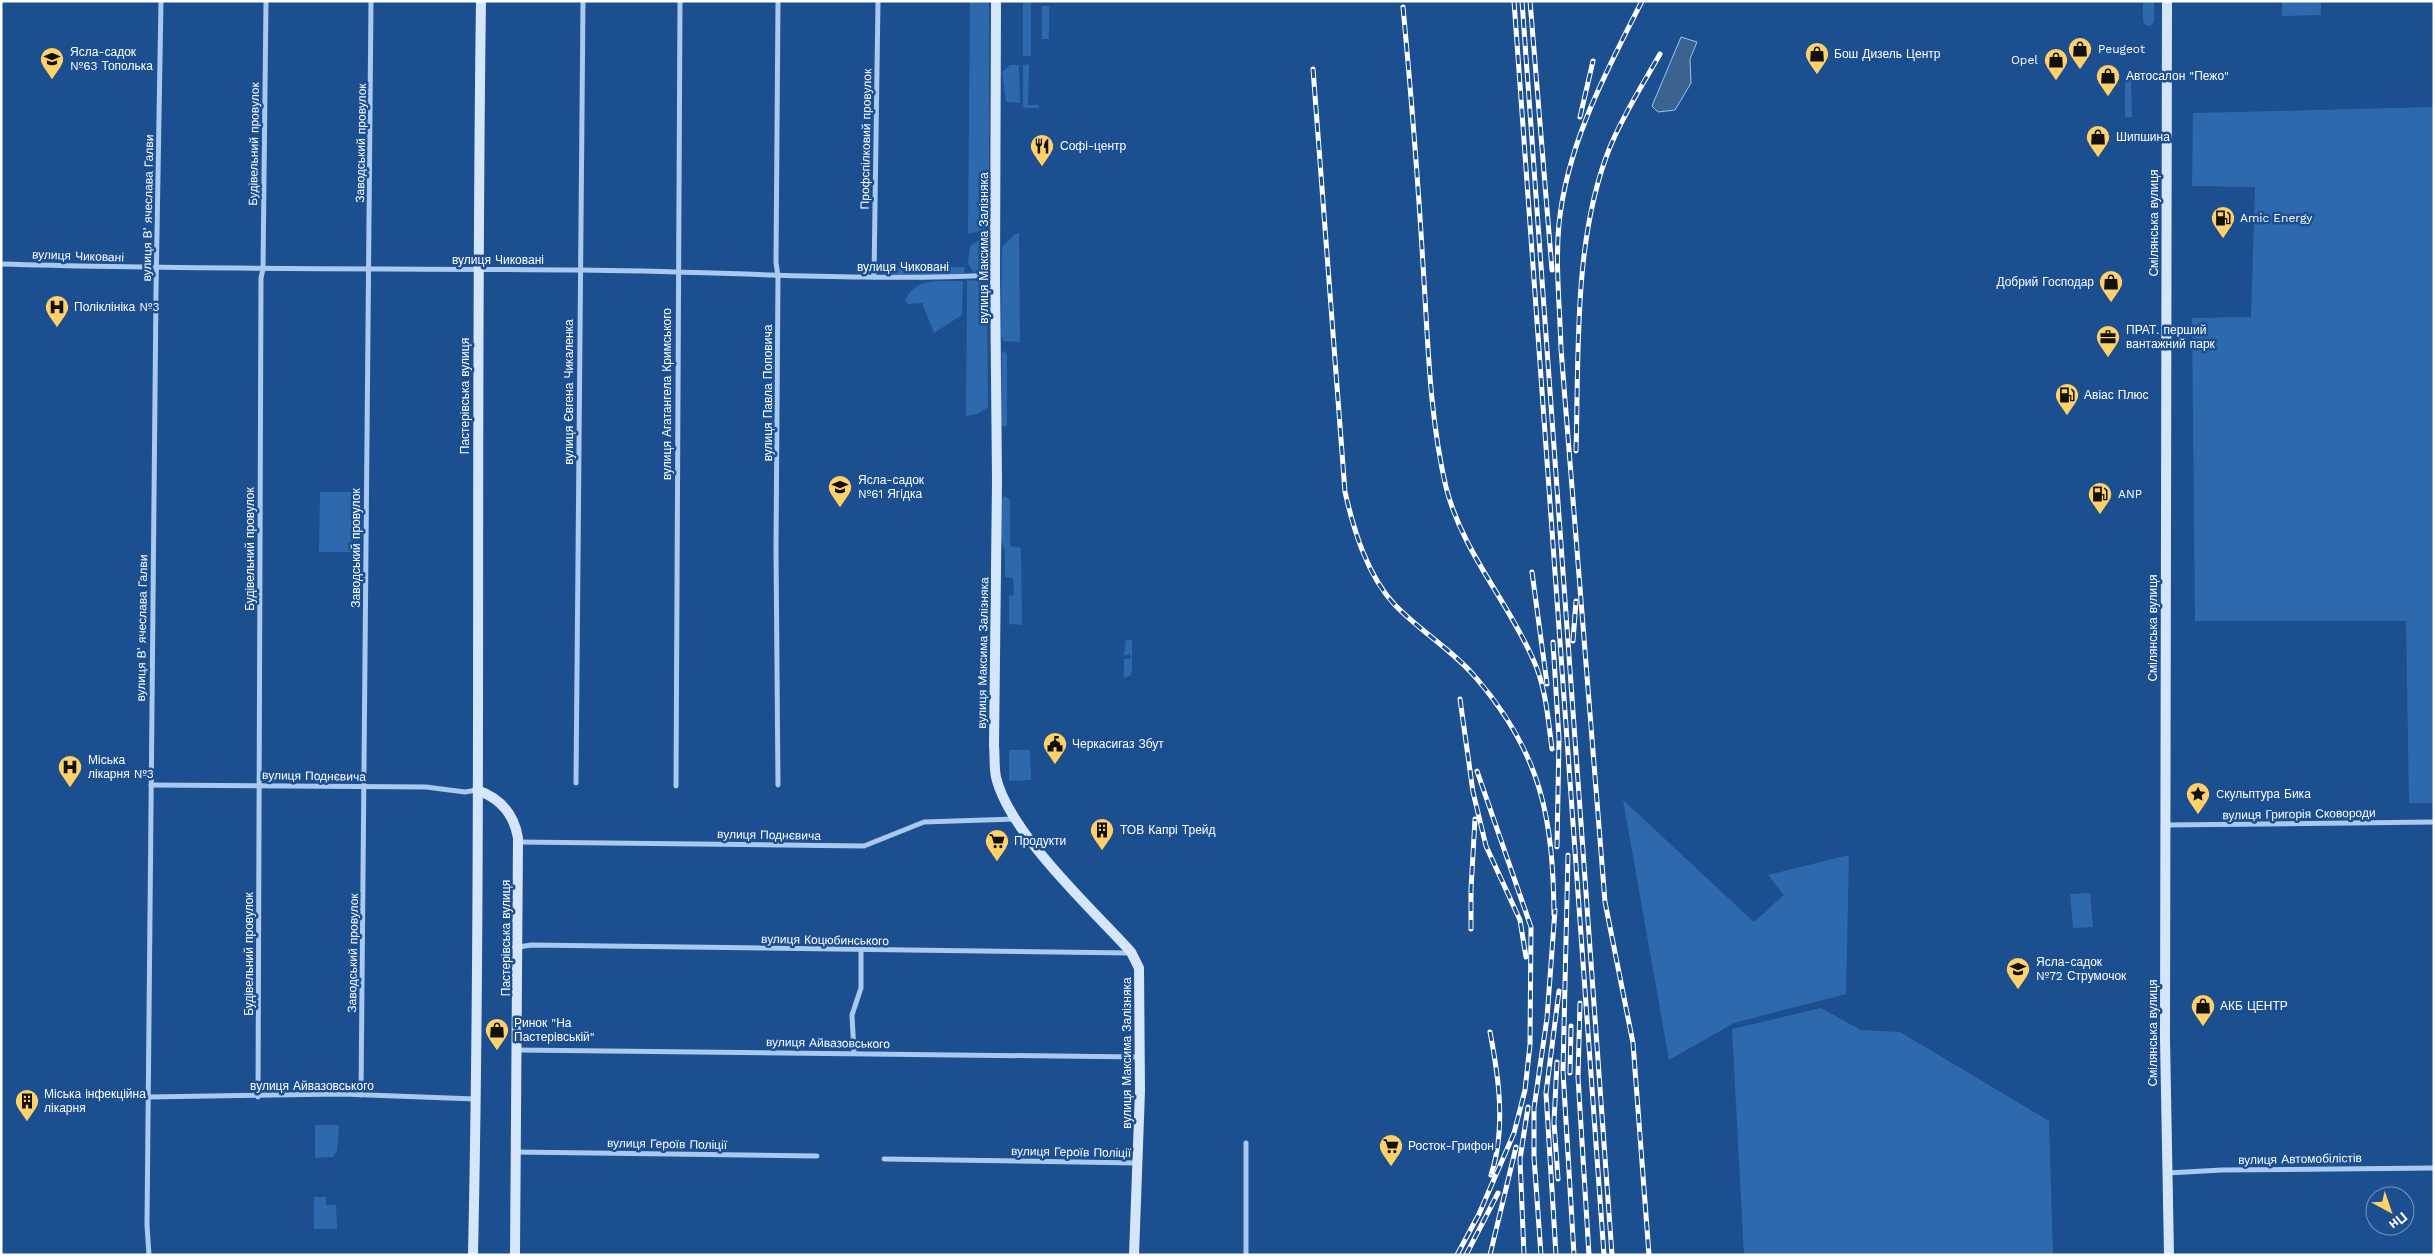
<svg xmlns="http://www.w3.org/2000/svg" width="2435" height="1256" font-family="'Work Sans',sans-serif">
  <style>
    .green { fill: #2e69ad }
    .water { fill: #3c6290; stroke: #9cc4f0 }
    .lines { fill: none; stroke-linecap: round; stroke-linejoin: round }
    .minor { stroke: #a9c9ee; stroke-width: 5 }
    .secondary { stroke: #d6e6fa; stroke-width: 10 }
    .rail-casing { stroke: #fff; stroke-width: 5 }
    .rail { stroke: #1b4f8f; stroke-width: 3; stroke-dasharray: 9; stroke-linecap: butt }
    .labels { text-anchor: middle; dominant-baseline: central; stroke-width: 5; stroke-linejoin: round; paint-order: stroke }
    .poi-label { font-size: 12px; fill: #fff; stroke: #1b4f8f; text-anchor: start }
    .street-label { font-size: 12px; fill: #fff; stroke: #1b4f8f }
  </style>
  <rect width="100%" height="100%" fill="#1b4f8f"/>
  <g class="green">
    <polygon points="970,1 989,1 989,192 986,229 968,234"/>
    <rect x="1023" y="1" width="8" height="55"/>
    <polygon points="2143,1 2154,1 2154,22 2150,26 2146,25 2143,22"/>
    <polygon points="2282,1 2321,1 2321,15 2282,16"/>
    <rect x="1042" y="6" width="7" height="33"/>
    <polygon points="1029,64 1028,105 1039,105 1039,108 1024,108 1023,105 1023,65"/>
    <polygon points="1010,65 1019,65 1020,103 1006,102 1002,72"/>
    <polygon points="2125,80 2131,80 2132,117 2125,117"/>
    <polygon points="2434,107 2434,803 2409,803 2406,621 2195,621 2192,318 2251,317 2255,187 2192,186 2193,113"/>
    <polygon points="1019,233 1020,342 1004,341 1001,336 1002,247 1015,234"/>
    <polygon points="987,235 989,236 987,266 984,270 973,272 968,263 970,246"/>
    <polygon points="877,267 965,267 964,273 935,275 882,274"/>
    <polygon points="967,280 979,281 987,288 988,407 978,414 966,416"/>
    <path d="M 963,281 L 962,315 L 934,333 L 922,303 L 908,304 L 905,301 C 916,276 939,282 963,281 Z"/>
    <polygon points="1004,351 1007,355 1007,425 1004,427 1001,425 1002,353"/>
    <polygon points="320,492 352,492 351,552 319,552"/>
    <polygon points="1005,496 1010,500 1010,546 1019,547 1021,549 1022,625 1009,624 1009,596 1014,595 1013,578 1005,577 1005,551 1001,540 1001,500"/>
    <polygon points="1126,640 1132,640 1132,671 1131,675 1124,678 1124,659 1131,659 1130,654 1124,656"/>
    <polygon points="1009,750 1030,750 1031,780 1009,781"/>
    <polygon points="1623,800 1754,922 1784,895 1768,875 1849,855 1846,994 1734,1023 1669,1060"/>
    <polygon points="2090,893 2093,927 2073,928 2070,894"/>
    <polygon points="1821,1008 1861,1030 1900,1032 2049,1121 2053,1255 1744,1255 1732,1029"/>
    <polygon points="315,1125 339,1125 337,1151 333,1157 315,1158"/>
    <polygon points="314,1197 326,1197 326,1205 336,1205 337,1229 314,1229"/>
  </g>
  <polygon class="water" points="1681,37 1697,42 1690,59 1691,83 1675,110 1658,112 1652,106"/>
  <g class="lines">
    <g class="minor">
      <path d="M 1,264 C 194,270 387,268 581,270 C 719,271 857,282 995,275"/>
      <polyline points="874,277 878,1"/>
      <polyline points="576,783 583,1"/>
      <polyline points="151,785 426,787 465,792 477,790"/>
      <polyline points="778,785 776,548 778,276 776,263 778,1"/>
      <polyline points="676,786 680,1"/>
      <polyline points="2166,825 2434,822"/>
      <polyline points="518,842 864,846 924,822 1015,819"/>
      <polyline points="519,947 531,945 1130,953"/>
      <polyline points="517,1050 1139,1057"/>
      <polyline points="854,1053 852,1015 861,988 861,950"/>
      <polyline points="361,1095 371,1"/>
      <polyline points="149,1097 342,1094 475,1099"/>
      <polyline points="258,1097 261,278 263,269 266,1"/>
      <polyline points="516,1152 817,1156"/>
      <polyline points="884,1159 1137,1163"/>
      <polyline points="2167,1173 2222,1170 2434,1168"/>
      <polyline points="149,1255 147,1225 156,292 161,1"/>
      <polyline points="1246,1255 1246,1143"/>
    </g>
    <g class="secondary">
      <path d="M 996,1 L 995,275 L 997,480 L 994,746 C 995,756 994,768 996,777 C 1009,833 1092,909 1131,952 L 1139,968 L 1140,1091 L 1134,1255"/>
      <polyline points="2167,1 2165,1039 2169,1255"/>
      <path d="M 477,790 C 500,798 514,814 518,838 L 515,1255"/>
      <path d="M 473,1255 C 482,837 475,419 481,1"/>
    </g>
    <g class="rail-casing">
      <g id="rail">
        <polyline points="1514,1 1604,1255"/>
        <polyline points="1522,1 1612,1255"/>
        <polyline points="1530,1 1552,270"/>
        <path d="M 1642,1 C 1606,72 1567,144 1559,224 C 1555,265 1560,308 1561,349 L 1605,902 L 1633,1043 L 1649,1255"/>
        <path d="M 1403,7 C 1411,93 1418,179 1423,265 C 1428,339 1429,415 1446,487 C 1462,551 1507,600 1533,659 C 1546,687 1548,719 1552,749"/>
        <path d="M 1313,69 L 1345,492 C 1354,531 1367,575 1395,605 C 1421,632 1454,651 1477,679 C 1542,755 1553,819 1554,915"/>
        <polyline points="1580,117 1593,61"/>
        <path d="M 1576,451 C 1579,354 1573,238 1610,147 C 1623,115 1643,84 1660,54"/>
        <polyline points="1532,572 1547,684"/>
        <polyline points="1573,641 1576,601"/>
        <polyline points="1553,642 1559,739 1557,847"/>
        <polyline points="1460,699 1473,792 1486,846 1520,920 1526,957"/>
        <polyline points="1568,855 1563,1071 1574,1255"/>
        <polyline points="1471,929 1471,889 1475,819"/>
        <polyline points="1580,1003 1578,1077 1589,1255"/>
        <path d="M 1490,1032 C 1499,1078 1506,1129 1491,1175"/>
        <polyline points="1557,1062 1554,1122 1558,1179"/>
        <polyline points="1570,1073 1571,1026"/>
        <polyline points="1457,1255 1479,1214 1514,1133 1525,1090 1530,1045 1531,927 1477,771"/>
        <polyline points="1466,1255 1498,1193"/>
        <polyline points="1490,1255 1516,1147"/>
        <polyline points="1524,1255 1520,1159 1528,1107"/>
        <polyline points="1541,1255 1534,1157 1534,1108 1547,1018 1555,910"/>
        <polyline points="1556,1255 1546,1093 1559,991"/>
      </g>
    </g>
    <use href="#rail" class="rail"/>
  </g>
  <defs>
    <g id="shop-pin" transform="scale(1.25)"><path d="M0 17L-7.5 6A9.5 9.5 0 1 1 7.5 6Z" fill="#ffd166" stroke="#1b4f8f"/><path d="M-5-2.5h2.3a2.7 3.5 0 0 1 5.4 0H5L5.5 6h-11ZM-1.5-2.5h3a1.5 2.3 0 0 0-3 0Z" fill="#111"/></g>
    <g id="school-pin" transform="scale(1.25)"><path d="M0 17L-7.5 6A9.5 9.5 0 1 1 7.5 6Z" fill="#ffd166" stroke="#1b4f8f"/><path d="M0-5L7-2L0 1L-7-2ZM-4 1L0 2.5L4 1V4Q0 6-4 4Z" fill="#111"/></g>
    <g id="restaurant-pin" transform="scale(1.25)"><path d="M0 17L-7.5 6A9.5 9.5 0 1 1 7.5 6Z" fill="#ffd166" stroke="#1b4f8f"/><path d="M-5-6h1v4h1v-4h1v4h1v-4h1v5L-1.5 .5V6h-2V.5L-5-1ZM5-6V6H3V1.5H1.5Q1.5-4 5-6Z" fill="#111"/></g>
    <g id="fuel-pin" transform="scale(1.25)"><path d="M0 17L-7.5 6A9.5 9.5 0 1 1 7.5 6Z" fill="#ffd166" stroke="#1b4f8f"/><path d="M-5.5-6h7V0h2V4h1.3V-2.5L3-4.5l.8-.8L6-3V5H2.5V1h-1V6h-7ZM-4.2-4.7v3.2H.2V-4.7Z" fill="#111"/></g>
    <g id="hospital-pin" transform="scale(1.25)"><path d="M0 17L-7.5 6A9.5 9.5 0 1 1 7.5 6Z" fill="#ffd166" stroke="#1b4f8f"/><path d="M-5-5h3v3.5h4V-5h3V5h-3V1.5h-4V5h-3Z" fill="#111"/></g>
    <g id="office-pin" transform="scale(1.25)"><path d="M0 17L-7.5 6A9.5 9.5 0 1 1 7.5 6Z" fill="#ffd166" stroke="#1b4f8f"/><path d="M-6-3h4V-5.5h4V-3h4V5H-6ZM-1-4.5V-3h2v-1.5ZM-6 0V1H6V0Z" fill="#111"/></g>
    <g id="civic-pin" transform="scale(1.25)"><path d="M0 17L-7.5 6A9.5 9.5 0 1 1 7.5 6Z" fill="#ffd166" stroke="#1b4f8f"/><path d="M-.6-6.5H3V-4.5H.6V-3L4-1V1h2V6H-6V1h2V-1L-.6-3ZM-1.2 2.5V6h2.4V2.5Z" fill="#111"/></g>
    <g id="sight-pin" transform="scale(1.25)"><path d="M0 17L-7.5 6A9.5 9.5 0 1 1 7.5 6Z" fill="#ffd166" stroke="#1b4f8f"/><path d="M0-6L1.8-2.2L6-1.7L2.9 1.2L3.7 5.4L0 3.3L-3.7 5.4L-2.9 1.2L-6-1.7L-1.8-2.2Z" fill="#111"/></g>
    <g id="building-pin" transform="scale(1.25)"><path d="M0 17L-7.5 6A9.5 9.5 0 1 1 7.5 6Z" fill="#ffd166" stroke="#1b4f8f"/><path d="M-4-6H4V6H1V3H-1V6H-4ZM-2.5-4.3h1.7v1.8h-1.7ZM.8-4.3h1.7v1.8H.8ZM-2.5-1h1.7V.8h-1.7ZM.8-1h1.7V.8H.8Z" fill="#111"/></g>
    <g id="supermarket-pin" transform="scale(1.25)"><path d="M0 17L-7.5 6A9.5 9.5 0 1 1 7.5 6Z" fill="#ffd166" stroke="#1b4f8f"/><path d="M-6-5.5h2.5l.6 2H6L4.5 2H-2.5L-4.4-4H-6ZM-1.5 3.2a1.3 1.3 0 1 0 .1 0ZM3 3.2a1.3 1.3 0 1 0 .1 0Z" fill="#111"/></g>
  </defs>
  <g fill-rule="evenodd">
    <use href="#shop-pin" x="2080" y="49"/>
    <use href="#shop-pin" x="1817" y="54"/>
    <use href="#school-pin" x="52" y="59"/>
    <use href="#shop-pin" x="2056" y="60"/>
    <use href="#shop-pin" x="2108" y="76"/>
    <use href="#shop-pin" x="2098" y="137"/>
    <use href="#restaurant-pin" x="1042" y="146"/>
    <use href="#fuel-pin" x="2223" y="218"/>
    <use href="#shop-pin" x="2111" y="282"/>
    <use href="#hospital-pin" x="57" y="307"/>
    <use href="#office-pin" x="2108" y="337"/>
    <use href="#fuel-pin" x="2067" y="395"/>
    <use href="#school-pin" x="840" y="487"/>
    <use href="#fuel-pin" x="2100" y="494"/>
    <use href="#civic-pin" x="1055" y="744"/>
    <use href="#hospital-pin" x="70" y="767"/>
    <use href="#sight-pin" x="2198" y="794"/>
    <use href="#building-pin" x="1102" y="830"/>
    <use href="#supermarket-pin" x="997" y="841"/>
    <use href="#school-pin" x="2018" y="969"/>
    <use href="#shop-pin" x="2203" y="1006"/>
    <use href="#shop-pin" x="497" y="1030"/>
    <use href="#building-pin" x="27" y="1101"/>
    <use href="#supermarket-pin" x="1391" y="1146"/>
  </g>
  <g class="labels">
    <g class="poi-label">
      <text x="2098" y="49">Peugeot</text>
      <text x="70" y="52">Ясла-садок<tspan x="70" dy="14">№63 Тополька</tspan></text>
      <text x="1834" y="54">Бош Дизель Центр</text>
      <text x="2038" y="60" text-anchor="end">Opel</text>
      <text x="2126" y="76">Автосалон "Пежо"</text>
      <text x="2116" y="137">Шипшина</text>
      <text x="1060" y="146">Софі-центр</text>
      <text x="2240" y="218">Amic Energy</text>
      <text x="2094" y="282" text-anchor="end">Добрий Господар</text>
      <text x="74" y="307">Поліклініка №3</text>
      <text x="2126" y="330">ПРАТ. перший<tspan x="2126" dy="14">вантажний парк</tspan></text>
      <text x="2084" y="395">Авіас Плюс</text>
      <text x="858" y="480">Ясла-садок<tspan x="858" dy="14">№61 Ягідка</tspan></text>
      <text x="2118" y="494">ANP</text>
      <text x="1072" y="744">Черкасигаз Збут</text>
      <text x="88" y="760">Міська<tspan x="88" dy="14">лікарня №3</tspan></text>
      <text x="2216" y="794">Cкульптура Бика</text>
      <text x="1120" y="830">ТОВ Капрі Трейд</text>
      <text x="1014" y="841">Продукти</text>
      <text x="2036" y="962">Ясла-садок<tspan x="2036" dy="14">№72 Струмочок</tspan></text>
      <text x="2220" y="1006">АКБ ЦЕНТР</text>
      <text x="514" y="1023">Ринок "На<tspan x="514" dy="14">Пастерівській"</tspan></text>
      <text x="44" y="1094">Міська інфекційна<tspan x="44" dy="14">лікарня</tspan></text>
      <text x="1408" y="1146">Росток-Грифон</text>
    </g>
    <g class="street-label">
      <text transform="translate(866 139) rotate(-89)">Профспілковий провулок</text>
      <text transform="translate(361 143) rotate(-89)">Заводський провулок</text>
      <text transform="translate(254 144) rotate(-89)">Будівельний провулок</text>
      <text transform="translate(148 208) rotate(-89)">вулиця Вʼячеслава Галви</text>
      <text transform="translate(2154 223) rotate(-90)">Смілянська вулиця</text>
      <text transform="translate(984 248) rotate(-90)">вулиця Максима Залізняка</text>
      <text transform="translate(78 256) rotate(2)">вулиця Чиковані</text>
      <text x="498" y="260">вулиця Чиковані</text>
      <text x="903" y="267">вулиця Чиковані</text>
      <text transform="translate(569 392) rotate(-90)">вулиця Євгена Чикаленка</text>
      <text transform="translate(768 393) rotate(-90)">вулиця Павла Поповича</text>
      <text transform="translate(667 394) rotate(-90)">вулиця Агатангела Кримського</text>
      <text transform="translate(465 396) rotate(-90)">Пастерівська вулиця</text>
      <text transform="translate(356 548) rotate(-90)">Заводський провулок</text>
      <text transform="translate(250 549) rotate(-90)">Будівельний провулок</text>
      <text transform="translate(142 628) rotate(-89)">вулиця Вʼячеслава Галви</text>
      <text transform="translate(2153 628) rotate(-90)">Смілянська вулиця</text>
      <text transform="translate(983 653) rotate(-89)">вулиця Максима Залізняка</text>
      <text transform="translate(314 776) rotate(1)">вулиця Поднєвича</text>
      <text transform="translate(2299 814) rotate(-1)">вулиця Григорія Сковороди</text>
      <text transform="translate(769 835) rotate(1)">вулиця Поднєвича</text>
      <text transform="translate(506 938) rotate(-90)">Пастерівська вулиця</text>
      <text transform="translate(825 940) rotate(1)">вулиця Коцюбинського</text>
      <text transform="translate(353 953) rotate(-89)">Заводський провулок</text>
      <text transform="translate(249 954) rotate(-90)">Будівельний провулок</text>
      <text transform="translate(2153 1033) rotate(-90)">Смілянська вулиця</text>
      <text transform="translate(828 1043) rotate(1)">вулиця Айвазовського</text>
      <text transform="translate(1127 1053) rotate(-90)">вулиця Максима Залізняка</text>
      <text x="312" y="1086">вулиця Айвазовського</text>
      <text transform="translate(667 1144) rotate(1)">вулиця Героїв Поліції</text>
      <text transform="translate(1071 1152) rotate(1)">вулиця Героїв Поліції</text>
      <text transform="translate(2300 1159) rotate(-1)">вулиця Автомобілістів</text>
    </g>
  </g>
  <rect width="2435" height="1256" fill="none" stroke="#ffffff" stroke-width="5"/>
  <g transform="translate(2390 1211) rotate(140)"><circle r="24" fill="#1b4f8f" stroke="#7695bc"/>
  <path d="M0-4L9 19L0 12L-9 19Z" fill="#ffd166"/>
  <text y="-8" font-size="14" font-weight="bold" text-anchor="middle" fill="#ffffff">Пн</text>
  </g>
</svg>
